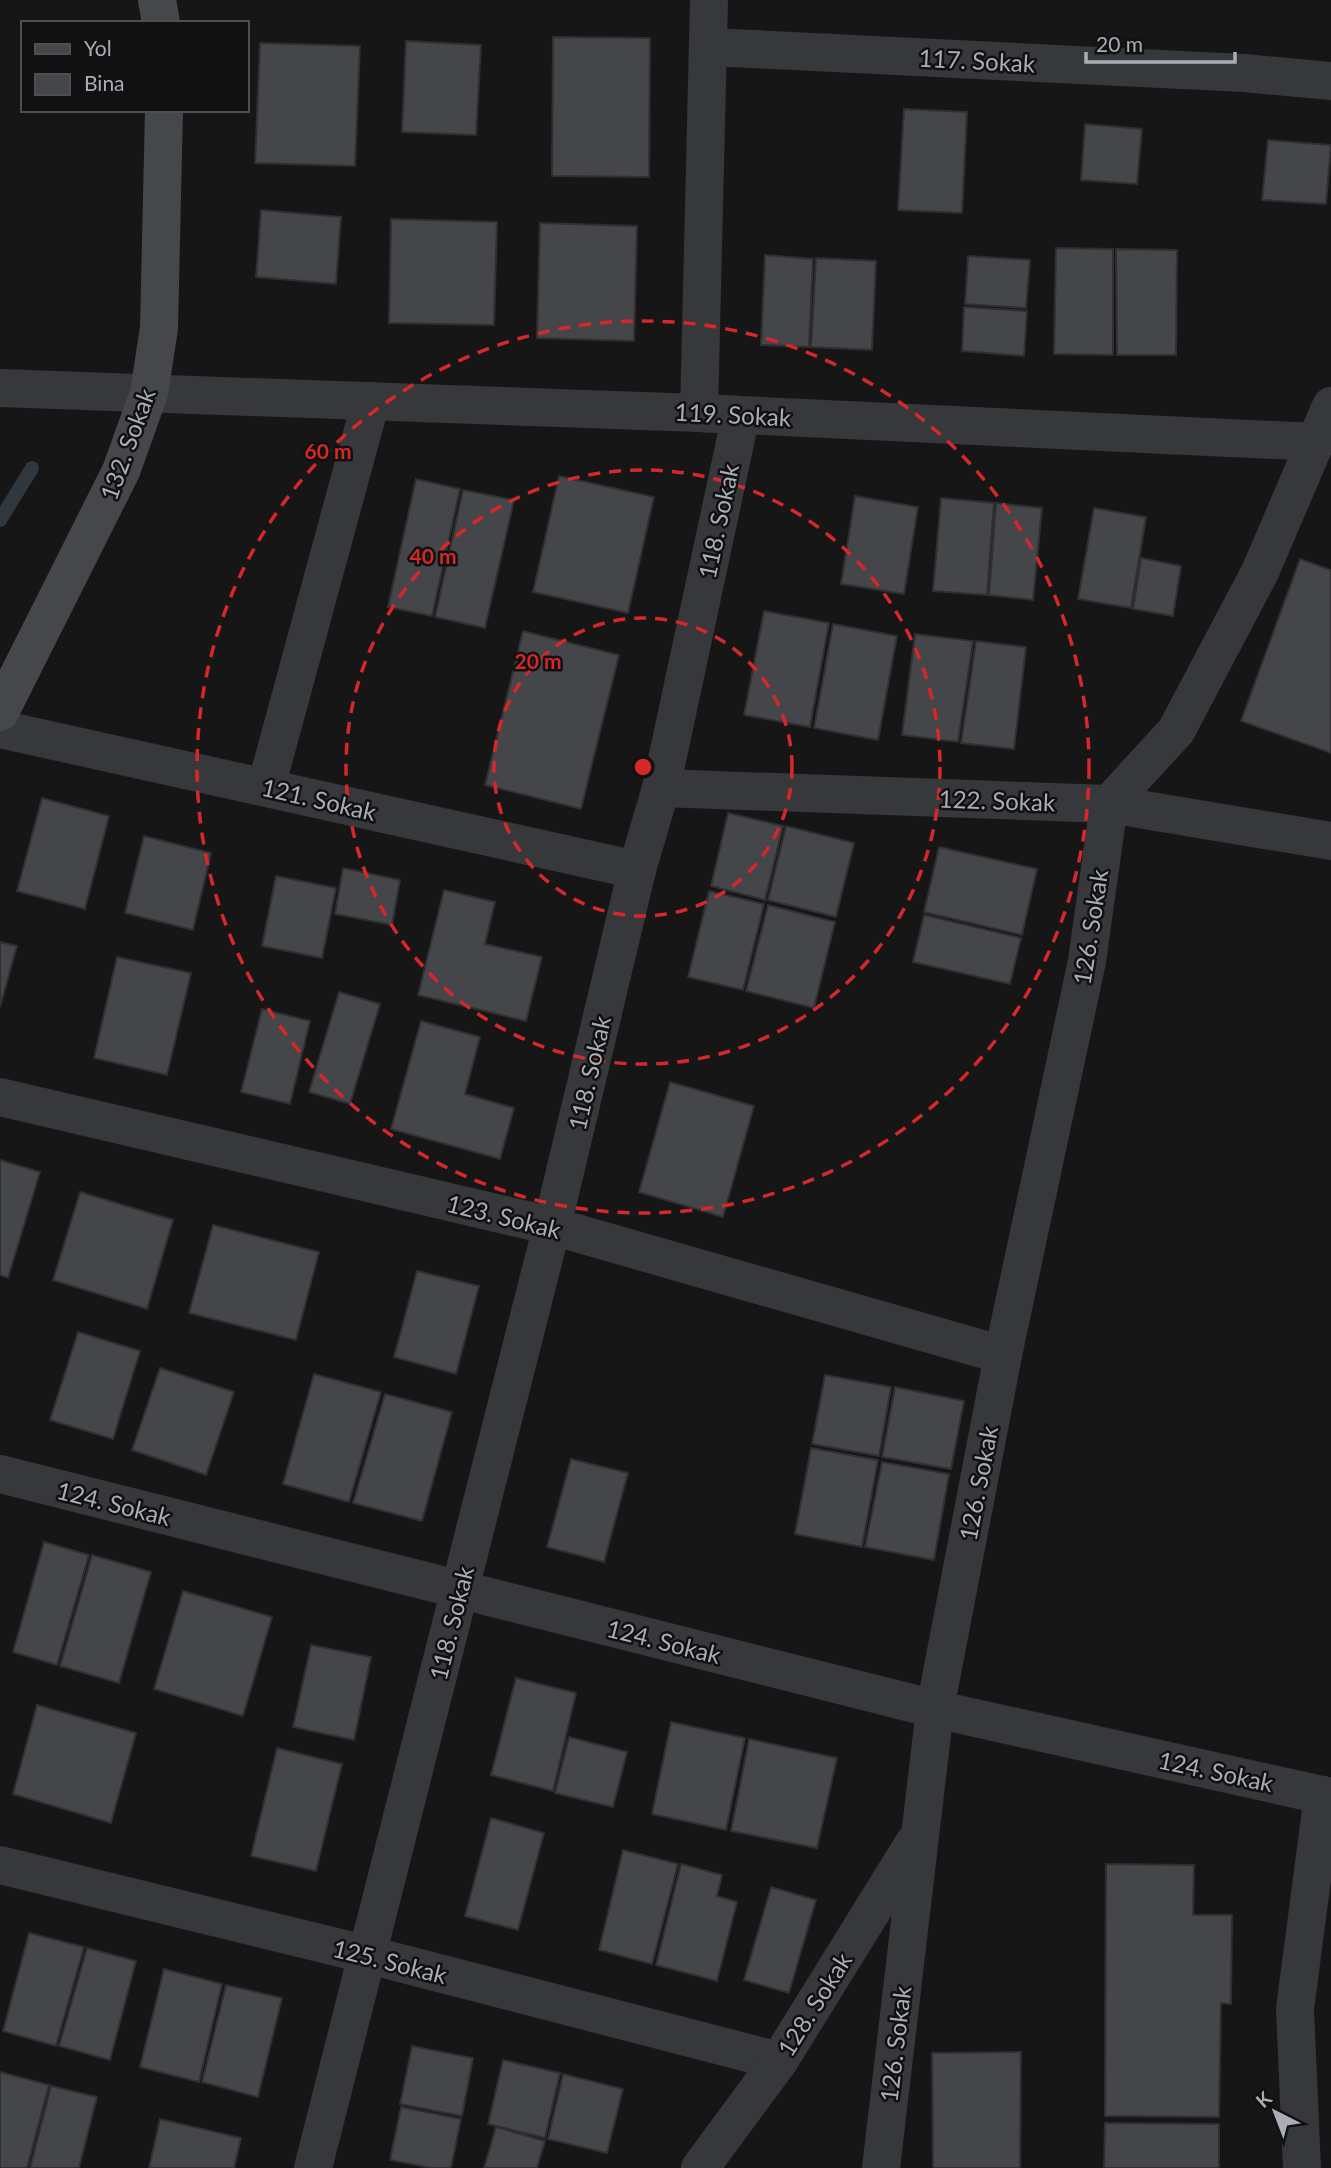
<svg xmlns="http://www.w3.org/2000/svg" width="1331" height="2168" font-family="Lato,sans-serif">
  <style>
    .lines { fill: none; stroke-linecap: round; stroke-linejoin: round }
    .stream { stroke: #30383e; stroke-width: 14 }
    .building { fill: #45464a; stroke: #303033; stroke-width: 2 }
    .minor { stroke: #37383c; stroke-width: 38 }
    .secondary { stroke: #45474b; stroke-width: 38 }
    .ring { fill: none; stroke: #d62828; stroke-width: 3.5; stroke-dasharray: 12 9 }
    .labels { text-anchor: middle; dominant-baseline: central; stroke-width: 5; stroke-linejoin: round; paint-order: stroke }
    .street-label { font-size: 24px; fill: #a9adb6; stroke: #111112 }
    .centre { fill: #d62828; stroke: #111112; stroke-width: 3.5 }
    .ring-label { font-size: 21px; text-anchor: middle; font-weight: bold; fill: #d62828; stroke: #111112; stroke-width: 5; stroke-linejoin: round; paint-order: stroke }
  </style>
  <rect width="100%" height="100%" fill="#161617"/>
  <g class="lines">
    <polyline class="stream" points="0,520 32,468"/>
  </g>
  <g class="building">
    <polygon points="553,37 650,38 649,177 552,176"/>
    <polygon points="406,41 481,45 476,135 402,132"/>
    <polygon points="260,43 360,46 355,166 255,163"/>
    <polygon points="904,109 967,112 962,213 898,210"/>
    <polygon points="1085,124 1142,129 1137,184 1081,180"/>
    <polygon points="1268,140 1331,145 1326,204 1262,200"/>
    <polygon points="261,210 341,217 336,284 256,277"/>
    <polygon points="391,219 497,222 494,325 389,323"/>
    <polygon points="540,223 637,226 634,341 537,338"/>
    <polygon points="1056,248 1113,249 1113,355 1054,354"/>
    <polygon points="1116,249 1177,250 1176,355 1117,355"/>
    <polygon points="765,255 813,259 809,347 761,345"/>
    <polygon points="968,256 1030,260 1026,308 965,304"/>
    <polygon points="816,258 876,261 872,350 811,347"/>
    <polygon points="964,307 1027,311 1024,356 962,351"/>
    <polygon points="559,476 654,497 628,613 533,592"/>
    <polygon points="416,479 460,489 432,616 388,607"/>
    <polygon points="463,490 514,500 485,628 435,617"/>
    <polygon points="855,496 918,507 904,594 841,584"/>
    <polygon points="941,498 994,503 987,595 933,591"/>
    <polygon points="996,503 1042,508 1033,600 989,595"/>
    <polygon points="1094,508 1146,517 1131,608 1078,599"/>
    <polygon points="1141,558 1181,566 1173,616 1133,609"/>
    <polygon points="1300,559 1331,570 1331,753 1241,721"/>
    <polygon points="764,611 829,623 810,727 744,715"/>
    <polygon points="833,624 897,636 878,740 814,728"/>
    <polygon points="523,631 619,655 581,809 485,785"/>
    <polygon points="915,634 973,641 958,742 902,735"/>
    <polygon points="976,641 1026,647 1014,749 961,743"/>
    <polygon points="42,798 109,816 85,909 17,891"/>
    <polygon points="728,813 783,826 765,900 711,886"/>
    <polygon points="786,826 854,843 836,917 768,900"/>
    <polygon points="144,836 211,853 193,930 125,913"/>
    <polygon points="939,847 1037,869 1022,935 924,912"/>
    <polygon points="343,868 400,880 392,925 335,914"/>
    <polygon points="276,876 336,888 322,958 262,946"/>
    <polygon points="444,890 495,902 485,944 542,957 526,1021 418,995"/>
    <polygon points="709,891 764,904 743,990 688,977"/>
    <polygon points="768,905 835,922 814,1008 746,991"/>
    <polygon points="924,915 1021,938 1010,984 913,962"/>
    <polygon points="0,942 17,946 0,1007"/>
    <polygon points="117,957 191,973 167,1075 94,1058"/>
    <polygon points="339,992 380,1004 350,1104 309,1092"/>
    <polygon points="262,1009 310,1021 290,1104 241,1092"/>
    <polygon points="421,1021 480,1037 465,1094 514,1108 500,1159 391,1129"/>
    <polygon points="670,1082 754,1106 723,1217 639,1192"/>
    <polygon points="0,1160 40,1172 8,1278 0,1275"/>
    <polygon points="80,1192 173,1220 147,1309 53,1280"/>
    <polygon points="213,1225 319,1252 296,1340 189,1313"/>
    <polygon points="417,1271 479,1286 456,1374 394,1357"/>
    <polygon points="78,1332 140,1351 113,1439 50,1420"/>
    <polygon points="160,1368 234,1392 206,1475 132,1450"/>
    <polygon points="314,1374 381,1392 349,1502 283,1484"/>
    <polygon points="825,1375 891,1387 879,1456 812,1444"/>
    <polygon points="895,1387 964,1401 951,1469 882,1457"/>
    <polygon points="385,1394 452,1412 422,1521 353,1503"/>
    <polygon points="811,1448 878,1460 862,1547 795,1534"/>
    <polygon points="571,1459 628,1473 604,1562 547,1547"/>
    <polygon points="882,1462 949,1474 934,1560 865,1547"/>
    <polygon points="44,1542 89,1555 57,1665 13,1652"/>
    <polygon points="92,1555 151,1572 119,1683 60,1666"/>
    <polygon points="183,1591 272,1617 243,1716 154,1689"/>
    <polygon points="311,1645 371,1657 354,1740 293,1727"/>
    <polygon points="516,1678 576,1693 553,1791 491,1775"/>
    <polygon points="37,1705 136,1733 111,1823 13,1794"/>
    <polygon points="671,1722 745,1738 726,1830 652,1814"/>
    <polygon points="569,1737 627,1752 613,1807 555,1793"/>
    <polygon points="749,1739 837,1758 817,1848 731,1831"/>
    <polygon points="277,1748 342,1764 316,1871 251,1856"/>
    <polygon points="491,1818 544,1833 518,1930 465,1916"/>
    <polygon points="623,1850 678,1864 652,1964 599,1950"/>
    <polygon points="681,1864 722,1875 717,1896 737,1902 717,1981 656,1965"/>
    <polygon points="1106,1864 1194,1865 1193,1915 1232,1915 1231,2004 1221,2003 1219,2117 1105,2116"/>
    <polygon points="771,1887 816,1900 789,1993 744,1980"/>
    <polygon points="29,1933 84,1947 56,2046 3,2031"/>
    <polygon points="87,1948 136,1961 110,2060 59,2046"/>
    <polygon points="164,1969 222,1984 199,2082 140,2067"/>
    <polygon points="226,1985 282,1998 258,2097 202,2082"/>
    <polygon points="412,2046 473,2058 462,2116 400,2104"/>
    <polygon points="1021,2052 1020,2168 933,2168 932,2053"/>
    <polygon points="503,2060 560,2073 545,2138 488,2124"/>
    <polygon points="0,2072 49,2085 27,2168 0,2168"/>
    <polygon points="563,2074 623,2089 607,2153 548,2139"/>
    <polygon points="51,2086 97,2097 79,2168 30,2168"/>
    <polygon points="401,2107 461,2119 451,2168 431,2168 390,2160"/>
    <polygon points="160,2119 241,2138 234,2168 149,2168"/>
    <polygon points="1105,2123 1219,2124 1219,2168 1104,2168"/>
    <polygon points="496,2127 545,2141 537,2168 484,2168"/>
  </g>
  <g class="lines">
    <g class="minor">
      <polyline points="710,47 1244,73 1331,81"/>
      <polyline points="0,388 699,413 1316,442"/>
      <polyline points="0,729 637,870"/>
      <polyline points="266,787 371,401"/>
      <polyline points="661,788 1109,804 1331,841"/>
      <polyline points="0,1097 552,1226 1003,1355"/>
      <polyline points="0,1474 935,1709 1331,1797"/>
      <polyline points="0,1865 369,1955 779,2061"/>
      <polyline points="313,2168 552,1226 637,870 661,788 741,415 699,413 709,0"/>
      <polyline points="700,2168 779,2061 914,1843"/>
      <polyline points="881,2168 935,1709 1003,1355 1087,961 1109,804 1176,731 1260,572 1331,406"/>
      <polyline points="1302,2168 1295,2009 1323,1795"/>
    </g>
    <g class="secondary">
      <polyline points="157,0 161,23"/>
      <polyline points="0,712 121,471 149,393 159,328 164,110"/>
    </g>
  </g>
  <g class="ring">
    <circle cx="643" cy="767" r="149"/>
    <circle cx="643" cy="767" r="297"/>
    <circle cx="643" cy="767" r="446"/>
  </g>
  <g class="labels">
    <g class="street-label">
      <text transform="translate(977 60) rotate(3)">117. Sokak</text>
      <text transform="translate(733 414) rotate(3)">119. Sokak</text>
      <text transform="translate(127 444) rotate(-70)">132. Sokak</text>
      <text transform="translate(718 521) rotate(-78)">118. Sokak</text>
      <text transform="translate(319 799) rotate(13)">121. Sokak</text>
      <text transform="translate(997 800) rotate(2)">122. Sokak</text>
      <text transform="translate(1090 927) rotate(-81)">126. Sokak</text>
      <text transform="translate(589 1073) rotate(-77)">118. Sokak</text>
      <text transform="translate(504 1216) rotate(14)">123. Sokak</text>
      <text transform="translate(978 1483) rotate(-79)">126. Sokak</text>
      <text transform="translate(114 1503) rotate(14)">124. Sokak</text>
      <text transform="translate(451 1623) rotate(-76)">118. Sokak</text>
      <text transform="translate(664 1641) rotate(14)">124. Sokak</text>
      <text transform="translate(1216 1771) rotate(12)">124. Sokak</text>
      <text transform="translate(390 1961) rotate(14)">125. Sokak</text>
      <text transform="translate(814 2004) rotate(-58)">128. Sokak</text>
      <text transform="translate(895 2044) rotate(-83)">126. Sokak</text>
    </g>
  </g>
  <circle cx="643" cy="767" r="10" class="centre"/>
  <g class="ring-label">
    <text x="328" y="459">60 m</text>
    <text x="433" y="564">40 m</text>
    <text x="538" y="669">20 m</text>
  </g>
  <rect x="21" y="21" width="228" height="91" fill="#111112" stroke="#4e4f54" stroke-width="2"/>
  <rect x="35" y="44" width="35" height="10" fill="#45474b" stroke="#4e4f54" stroke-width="2"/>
  <text x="84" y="56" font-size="21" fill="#a9adb6">Yol</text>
  <rect x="35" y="74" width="35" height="21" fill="#45464a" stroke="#4e4f54" stroke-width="2"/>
  <text x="84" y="91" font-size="21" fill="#a9adb6">Bina</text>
  <g transform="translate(1275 2112) rotate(318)" stroke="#111112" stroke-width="5" paint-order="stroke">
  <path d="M0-5L12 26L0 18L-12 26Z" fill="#a9adb6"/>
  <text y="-10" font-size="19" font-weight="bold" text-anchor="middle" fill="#a9adb6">K</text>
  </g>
  <path d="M1086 52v10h149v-10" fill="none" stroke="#a9adb6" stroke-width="3.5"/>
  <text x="1096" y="52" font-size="21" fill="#a9adb6" stroke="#111112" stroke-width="5" paint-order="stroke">20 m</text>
</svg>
